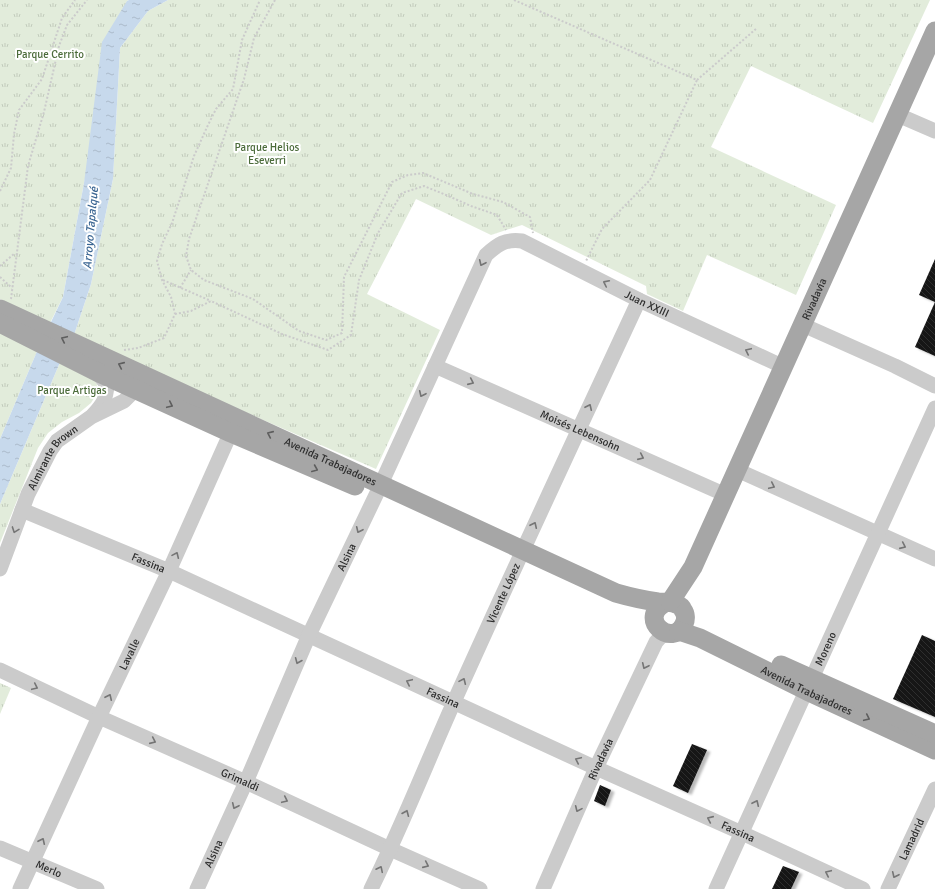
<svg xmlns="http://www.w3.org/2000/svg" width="935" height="889" font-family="Signika,sans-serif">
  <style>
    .park { fill: url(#park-tufts) }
    .water { fill: url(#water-ripples) }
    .building { fill: url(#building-back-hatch); filter: url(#shadow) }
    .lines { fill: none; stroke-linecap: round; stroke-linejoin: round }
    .path { stroke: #cbcbcb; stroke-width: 2; stroke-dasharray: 2 2; stroke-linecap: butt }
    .minor { stroke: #cbcbcb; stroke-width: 15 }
    .major { stroke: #a6a6a6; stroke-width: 19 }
    .oneway { stroke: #757575 }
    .oneway2 { stroke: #5e5e5e }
    .labels { text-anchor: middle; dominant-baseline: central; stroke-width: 4; stroke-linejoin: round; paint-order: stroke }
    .park-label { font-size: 11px; fill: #4b6b3a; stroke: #fff }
    .street-label { font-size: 11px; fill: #2e2e2e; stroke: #fff }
    .water-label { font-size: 12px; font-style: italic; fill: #3a6592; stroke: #fff }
  </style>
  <defs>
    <pattern id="park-tufts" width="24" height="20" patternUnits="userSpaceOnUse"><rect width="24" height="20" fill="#e2ecdb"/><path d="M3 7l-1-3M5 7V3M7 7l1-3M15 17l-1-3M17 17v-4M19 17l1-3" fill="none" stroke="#c2cbbc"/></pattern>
    <pattern id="water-ripples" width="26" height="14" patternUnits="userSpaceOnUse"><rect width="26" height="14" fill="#c7d9ec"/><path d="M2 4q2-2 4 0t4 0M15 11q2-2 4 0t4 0" fill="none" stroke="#abbbcb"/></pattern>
    <pattern id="building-back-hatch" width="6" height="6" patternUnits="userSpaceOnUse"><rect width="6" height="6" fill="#151515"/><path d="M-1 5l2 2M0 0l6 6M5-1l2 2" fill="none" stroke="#2f2f2f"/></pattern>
    <filter id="shadow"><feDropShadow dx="3.5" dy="2" stdDeviation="1" flood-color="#0004"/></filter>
  </defs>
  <rect width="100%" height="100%" fill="#fff"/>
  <g class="park">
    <polygon points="0,0 129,0 127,1 84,183 63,297 50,323 0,299"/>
    <polygon points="168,0 930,0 873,123 751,66 711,147 836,205 796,295 707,255 683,311 647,294 646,286 522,225 491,235 416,199 367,294 440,330 376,469 107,352 74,335 91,284 113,179 120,48 148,11"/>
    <polygon points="0,330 38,349 0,439"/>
    <polygon points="61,360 93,377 97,384 96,395 91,403 79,413 62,422 48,433 38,448 0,543 0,504"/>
    <polygon points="0,683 11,688 0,714"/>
  </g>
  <polygon class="water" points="129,0 168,0 148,11 120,48 113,179 91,284 74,335 61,360 0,504 0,439 38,349 63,297 84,183 102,42 127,1"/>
  <g class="building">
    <polygon points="935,259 935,302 919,295"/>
    <polygon points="935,302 935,356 915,347"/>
    <polygon points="922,635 935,641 935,717 893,699"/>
    <polygon points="692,744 707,750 688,793 673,786"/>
    <polygon points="600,785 611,790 605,806 594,801"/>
    <polygon points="783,866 799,872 791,889 772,889"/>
  </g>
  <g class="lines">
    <g class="path">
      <polyline points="275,0 254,38 244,79 189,239 186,256 191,270 204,280 253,299 299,331 326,340 342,333 344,277 392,182 408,175 423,173 473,194 503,202 530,217 533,233"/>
      <polyline points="514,0 697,80 650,180 602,229 586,261"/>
      <polyline points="697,80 757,28"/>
      <polyline points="0,191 11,168 14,134 19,110 42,79 62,18 75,0"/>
      <polyline points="0,266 15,253"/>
      <polyline points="0,277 12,288"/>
      <polyline points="163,280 211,301"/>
      <polyline points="180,288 191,270"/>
      <polyline points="11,299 28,166 44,112 59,46 67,25 87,0"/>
      <polyline points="175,314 191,311 211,301 282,334 328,350 351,335 359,280 378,233 402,193 424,186 446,195 471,206 497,215 506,230"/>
      <polyline points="124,350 138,348 164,338 175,314 171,297 162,280 157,261 162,244 172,223 194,156 208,125 216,109 233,89 242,40 260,0"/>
    </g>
    <g class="minor">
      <polyline points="898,115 935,131"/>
      <polyline points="803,325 895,366 935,386"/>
      <path id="s1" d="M 435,366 L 726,495"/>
      <path d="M 93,415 C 103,404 106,400 107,385 L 97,372"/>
      <polyline points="737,470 935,559"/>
      <path id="s2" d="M 22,510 L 169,571 L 596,768 L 742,833 L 863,889"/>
      <path id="s3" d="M 0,569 L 28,494 L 50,451 L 57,441 L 91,417 L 124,401 L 131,394 L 140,381"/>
      <path id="s4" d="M 0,670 L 99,717 L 246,782 L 390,849 L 480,889"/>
      <path id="s5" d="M 0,848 L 97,889"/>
      <path id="s6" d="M 20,889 L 99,717 L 169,571 L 235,423"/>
      <path id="s7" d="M 197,889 L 246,782 L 309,635 L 376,495 L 486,255 C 498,244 505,239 522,241 L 639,300 L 784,367"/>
      <path id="s8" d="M 371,889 C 404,822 431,752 462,684 C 520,555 580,427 639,300"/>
      <path id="s9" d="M 543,889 L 596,768 L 656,642 L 664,633"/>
      <path id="s10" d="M 716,889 L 935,408"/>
      <path id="s11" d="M 888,889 L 935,789"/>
    </g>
    <g class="major">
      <path id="s12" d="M 0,309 L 616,593 C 630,597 643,600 658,602 C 664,603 671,601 676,604 C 679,605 682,607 683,610 C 686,614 686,620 684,624 C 673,649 636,619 665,603"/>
      <polyline points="0,323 97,372 231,433 355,486"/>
      <path id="s13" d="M 670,602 L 693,567 L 935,31"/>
      <path id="s14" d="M 679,631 L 700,638 L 807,691 L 935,750"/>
      <polyline points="781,665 935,734"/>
    </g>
  </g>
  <defs><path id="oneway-chevron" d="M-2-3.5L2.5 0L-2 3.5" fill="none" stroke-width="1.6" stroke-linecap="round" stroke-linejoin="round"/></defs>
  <g class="oneway">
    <use href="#oneway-chevron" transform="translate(482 263) rotate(115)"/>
    <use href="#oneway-chevron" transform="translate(606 283) rotate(-154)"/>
    <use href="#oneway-chevron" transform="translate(748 351) rotate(-155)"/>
    <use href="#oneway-chevron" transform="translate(471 382) rotate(24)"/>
    <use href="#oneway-chevron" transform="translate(422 394) rotate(115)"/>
    <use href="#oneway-chevron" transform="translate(589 407) rotate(-65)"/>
    <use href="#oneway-chevron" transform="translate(641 457) rotate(24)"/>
    <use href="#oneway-chevron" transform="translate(772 486) rotate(25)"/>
    <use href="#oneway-chevron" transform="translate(534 525) rotate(-65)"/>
    <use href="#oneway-chevron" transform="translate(15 530) rotate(110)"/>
    <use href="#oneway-chevron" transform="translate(359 530) rotate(115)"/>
    <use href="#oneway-chevron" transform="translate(903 546) rotate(24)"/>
    <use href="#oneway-chevron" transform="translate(176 555) rotate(-66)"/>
    <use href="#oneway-chevron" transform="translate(298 661) rotate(113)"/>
    <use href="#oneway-chevron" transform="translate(645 666) rotate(115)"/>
    <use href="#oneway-chevron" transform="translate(463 681) rotate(-66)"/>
    <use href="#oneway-chevron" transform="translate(409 682) rotate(-155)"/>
    <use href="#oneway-chevron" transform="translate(35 687) rotate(25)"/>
    <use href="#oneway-chevron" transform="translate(109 697) rotate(-65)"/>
    <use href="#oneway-chevron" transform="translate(153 741) rotate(24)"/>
    <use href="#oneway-chevron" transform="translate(578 760) rotate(-155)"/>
    <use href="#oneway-chevron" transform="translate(285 800) rotate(25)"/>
    <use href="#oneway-chevron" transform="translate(756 803) rotate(-65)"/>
    <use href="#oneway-chevron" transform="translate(235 806) rotate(115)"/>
    <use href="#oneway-chevron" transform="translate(578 809) rotate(114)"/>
    <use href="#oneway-chevron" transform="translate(406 813) rotate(-67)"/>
    <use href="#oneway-chevron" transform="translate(710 819) rotate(-156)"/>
    <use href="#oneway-chevron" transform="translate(42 841) rotate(-65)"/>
    <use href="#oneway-chevron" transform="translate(426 865) rotate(24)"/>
    <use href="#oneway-chevron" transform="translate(380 869) rotate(-64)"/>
    <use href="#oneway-chevron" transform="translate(828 873) rotate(-155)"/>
    <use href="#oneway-chevron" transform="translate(895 875) rotate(115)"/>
  </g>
  <g class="oneway2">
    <use href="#oneway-chevron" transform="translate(64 339) rotate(-155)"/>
    <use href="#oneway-chevron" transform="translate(121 365) rotate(-156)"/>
    <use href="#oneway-chevron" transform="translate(170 405) rotate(25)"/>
    <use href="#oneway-chevron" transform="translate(270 434) rotate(-156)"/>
    <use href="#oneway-chevron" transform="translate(315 469) rotate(23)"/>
    <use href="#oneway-chevron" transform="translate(867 718) rotate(25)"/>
  </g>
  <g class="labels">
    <g class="park-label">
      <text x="50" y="54">Parque Cerrito</text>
      <text x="267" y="147">Parque Helios<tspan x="267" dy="13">Eseverri</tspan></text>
      <text x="72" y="390">Parque Artigas</text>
    </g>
    <g class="street-label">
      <text stroke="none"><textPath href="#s13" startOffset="336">Rivadavia</textPath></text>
      <text stroke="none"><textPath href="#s7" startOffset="877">Juan XXIII</textPath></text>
      <text stroke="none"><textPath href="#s1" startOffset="159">Moisés Lebensohn</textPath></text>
      <text stroke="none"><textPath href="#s3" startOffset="125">Almirante Brown</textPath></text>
      <text stroke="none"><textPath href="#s12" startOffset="364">Avenida Trabajadores</textPath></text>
      <text stroke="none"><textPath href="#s7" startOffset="364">Alsina</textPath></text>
      <text stroke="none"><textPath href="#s2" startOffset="137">Fassina</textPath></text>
      <text stroke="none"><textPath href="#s8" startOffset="324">Vicente López</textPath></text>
      <text stroke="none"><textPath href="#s10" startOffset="264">Moreno</textPath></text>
      <text stroke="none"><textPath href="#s6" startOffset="259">Lavalle</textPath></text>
      <text stroke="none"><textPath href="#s14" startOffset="141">Avenida Trabajadores</textPath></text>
      <text stroke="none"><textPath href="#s2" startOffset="461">Fassina</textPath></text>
      <text stroke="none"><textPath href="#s9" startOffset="142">Rivadavia</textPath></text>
      <text stroke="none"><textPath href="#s4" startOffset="264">Grimaldi</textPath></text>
      <text stroke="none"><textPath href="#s2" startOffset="785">Fassina</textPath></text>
      <text stroke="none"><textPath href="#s11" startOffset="55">Lamadrid</textPath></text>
      <text stroke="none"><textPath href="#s7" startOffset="39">Alsina</textPath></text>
      <text stroke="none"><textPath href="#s5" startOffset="53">Merlo</textPath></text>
    </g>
    <g class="water-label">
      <text transform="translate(91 228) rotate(-85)">Arroyo Tapalqué</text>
    </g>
  </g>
</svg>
